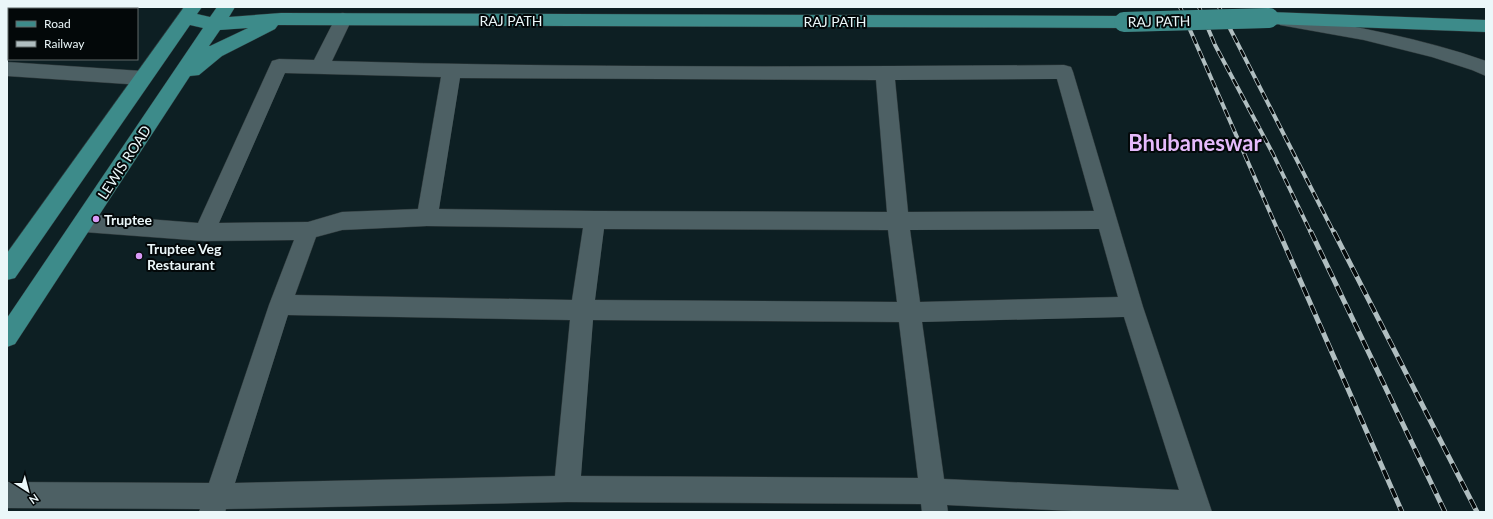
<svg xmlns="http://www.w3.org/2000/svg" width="1493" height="519" font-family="Lato,sans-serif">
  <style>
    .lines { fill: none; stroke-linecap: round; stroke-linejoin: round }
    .street-casing { stroke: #2f393b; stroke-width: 1 }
    .primary-casing { stroke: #2f393b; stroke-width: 1 }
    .street { fill: #4d6064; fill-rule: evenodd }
    .primary { fill: #3d8b8a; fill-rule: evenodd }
    .rail-far1-casing { stroke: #b0bec0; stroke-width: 4 }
    .rail-casing { stroke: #b0bec0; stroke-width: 5 }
    .rail-far1 { stroke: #030809; stroke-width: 2.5; stroke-dasharray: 8; stroke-linecap: butt }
    .rail { stroke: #030809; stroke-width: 3.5; stroke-dasharray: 10; stroke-linecap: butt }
    .primary-bridge-casing { stroke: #2f393b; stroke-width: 20; stroke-linecap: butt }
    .primary-bridge { stroke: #3d8b8a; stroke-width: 20 }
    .poi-dot { fill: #d99af7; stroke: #030809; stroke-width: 1.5 }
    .labels { text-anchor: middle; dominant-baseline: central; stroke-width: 4; stroke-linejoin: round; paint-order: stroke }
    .street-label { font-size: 14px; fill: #ebf7f9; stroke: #030809 }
    .poi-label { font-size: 14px; font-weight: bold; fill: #ebf7f9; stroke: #030809; text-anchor: start }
    .town-label { font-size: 22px; font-weight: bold; fill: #e5bafb; stroke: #030809 }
  </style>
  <rect width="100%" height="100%" fill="#0d1f23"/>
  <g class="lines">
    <g class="street-casing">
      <g id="street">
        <polygon points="106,7 125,7 124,9 105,9"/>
        <path d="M 343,13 L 349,15 L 352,19 L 332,61 C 576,68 820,67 1064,65 L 1071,67 L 1073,72 L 1143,307 L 1212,512 L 1093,512 L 947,505 L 948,512 L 922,512 L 921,504 L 567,502 L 226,509 L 225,512 L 199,512 L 200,509 L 7,508 L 7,482 L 209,483 L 269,305 L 294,240 L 204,241 L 84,232 L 76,229 L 73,223 L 76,217 L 84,214 L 198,223 L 272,61 L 279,59 L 314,60 L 337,15 ZM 285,73 L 441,77 L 418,209 L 342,212 L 308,222 L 219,223 ZM 460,78 L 876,80 L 887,212 L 595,211 L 439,209 ZM 1057,79 L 1094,211 L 908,212 L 895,80 ZM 427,226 L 583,228 L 572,300 L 295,295 L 316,237 L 342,230 ZM 604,229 L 888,230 L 897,302 L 595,300 ZM 1099,229 L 1118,297 L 920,302 L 910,230 ZM 288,315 L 570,320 L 555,476 L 235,483 ZM 1124,317 L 1179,490 L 944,479 L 922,322 ZM 593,320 L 899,322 L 918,478 L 581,476 Z"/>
        <path d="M 1286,15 C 1354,26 1421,38 1486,61 L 1486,76 L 1472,70 L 1432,57 L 1364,40 L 1280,25 L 1277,21 L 1280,17 Z"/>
        <rect x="7" y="30" width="2" height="12"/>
        <polygon points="7,62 142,71 149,73 151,78 149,83 142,85 7,76"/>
      </g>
    </g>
    <g class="primary-casing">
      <g id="primary">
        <path d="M 184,7 L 202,7 L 197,14 L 210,17 L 217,7 L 235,7 L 229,17 L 281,13 L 1124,16 L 1130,18 L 1133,22 L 1130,26 L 1124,28 L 278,25 L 275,29 L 222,56 L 199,75 L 190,76 L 15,344 L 7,347 L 7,318 L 203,28 L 190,25 L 15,278 L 7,280 L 7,253 ZM 248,28 L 210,46 L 209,46 L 220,30 Z"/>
        <polygon points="1269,12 1486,20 1486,32 1269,24 1263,22 1260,18 1263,14"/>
      </g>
    </g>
    <use href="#street" class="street"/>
    <use href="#primary" class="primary"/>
    <g class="rail-far1-casing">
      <g id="rail-far1">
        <polyline points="1180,7 1279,233"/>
        <polyline points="1199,7 1215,45 1273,154 1311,233"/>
        <polyline points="1219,7 1334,233"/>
      </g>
    </g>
    <g class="rail-casing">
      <g id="rail">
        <polyline points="1279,232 1402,512"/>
        <polyline points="1311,232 1445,512"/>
        <polyline points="1334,232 1477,512"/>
      </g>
    </g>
    <use href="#rail-far1" class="rail-far1"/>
    <use href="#rail" class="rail"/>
    <g class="primary-bridge-casing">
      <polyline id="primary-bridge" points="1124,22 1269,18"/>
    </g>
    <use href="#primary-bridge" class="primary-bridge"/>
  </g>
  <g class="poi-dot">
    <circle cx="96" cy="219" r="4"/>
    <circle cx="139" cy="256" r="4"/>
  </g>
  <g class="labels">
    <g class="street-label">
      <text x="511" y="20">RAJ PATH</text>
      <text x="835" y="21">RAJ PATH</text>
      <text transform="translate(1159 21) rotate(-1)">RAJ PATH</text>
      <text transform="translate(124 162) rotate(-57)">LEWIS ROAD</text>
    </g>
    <g class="poi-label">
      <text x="104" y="219">Truptee</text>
      <text x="147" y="248">Truptee Veg<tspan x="147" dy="16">Restaurant</tspan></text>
    </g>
    <g class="town-label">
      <text x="1195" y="142">Bhubaneswar</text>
    </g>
  </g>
  <rect width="1493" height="519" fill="none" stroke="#ebf7f9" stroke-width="16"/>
  <rect x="8" y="8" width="130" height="52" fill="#030809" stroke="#606869"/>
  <rect x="16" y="21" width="20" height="6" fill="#3d8b8a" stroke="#606869"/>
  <text x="44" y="28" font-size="12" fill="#ebf7f9">Road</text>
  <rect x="16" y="41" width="20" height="6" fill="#b0bec0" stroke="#606869"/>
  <text x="44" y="48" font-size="12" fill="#ebf7f9">Railway</text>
  <g transform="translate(28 491) rotate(144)" stroke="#030809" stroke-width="3" paint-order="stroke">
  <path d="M0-3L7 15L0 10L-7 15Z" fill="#ebf7f9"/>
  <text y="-6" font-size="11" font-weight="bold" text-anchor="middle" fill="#ebf7f9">N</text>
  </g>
</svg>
